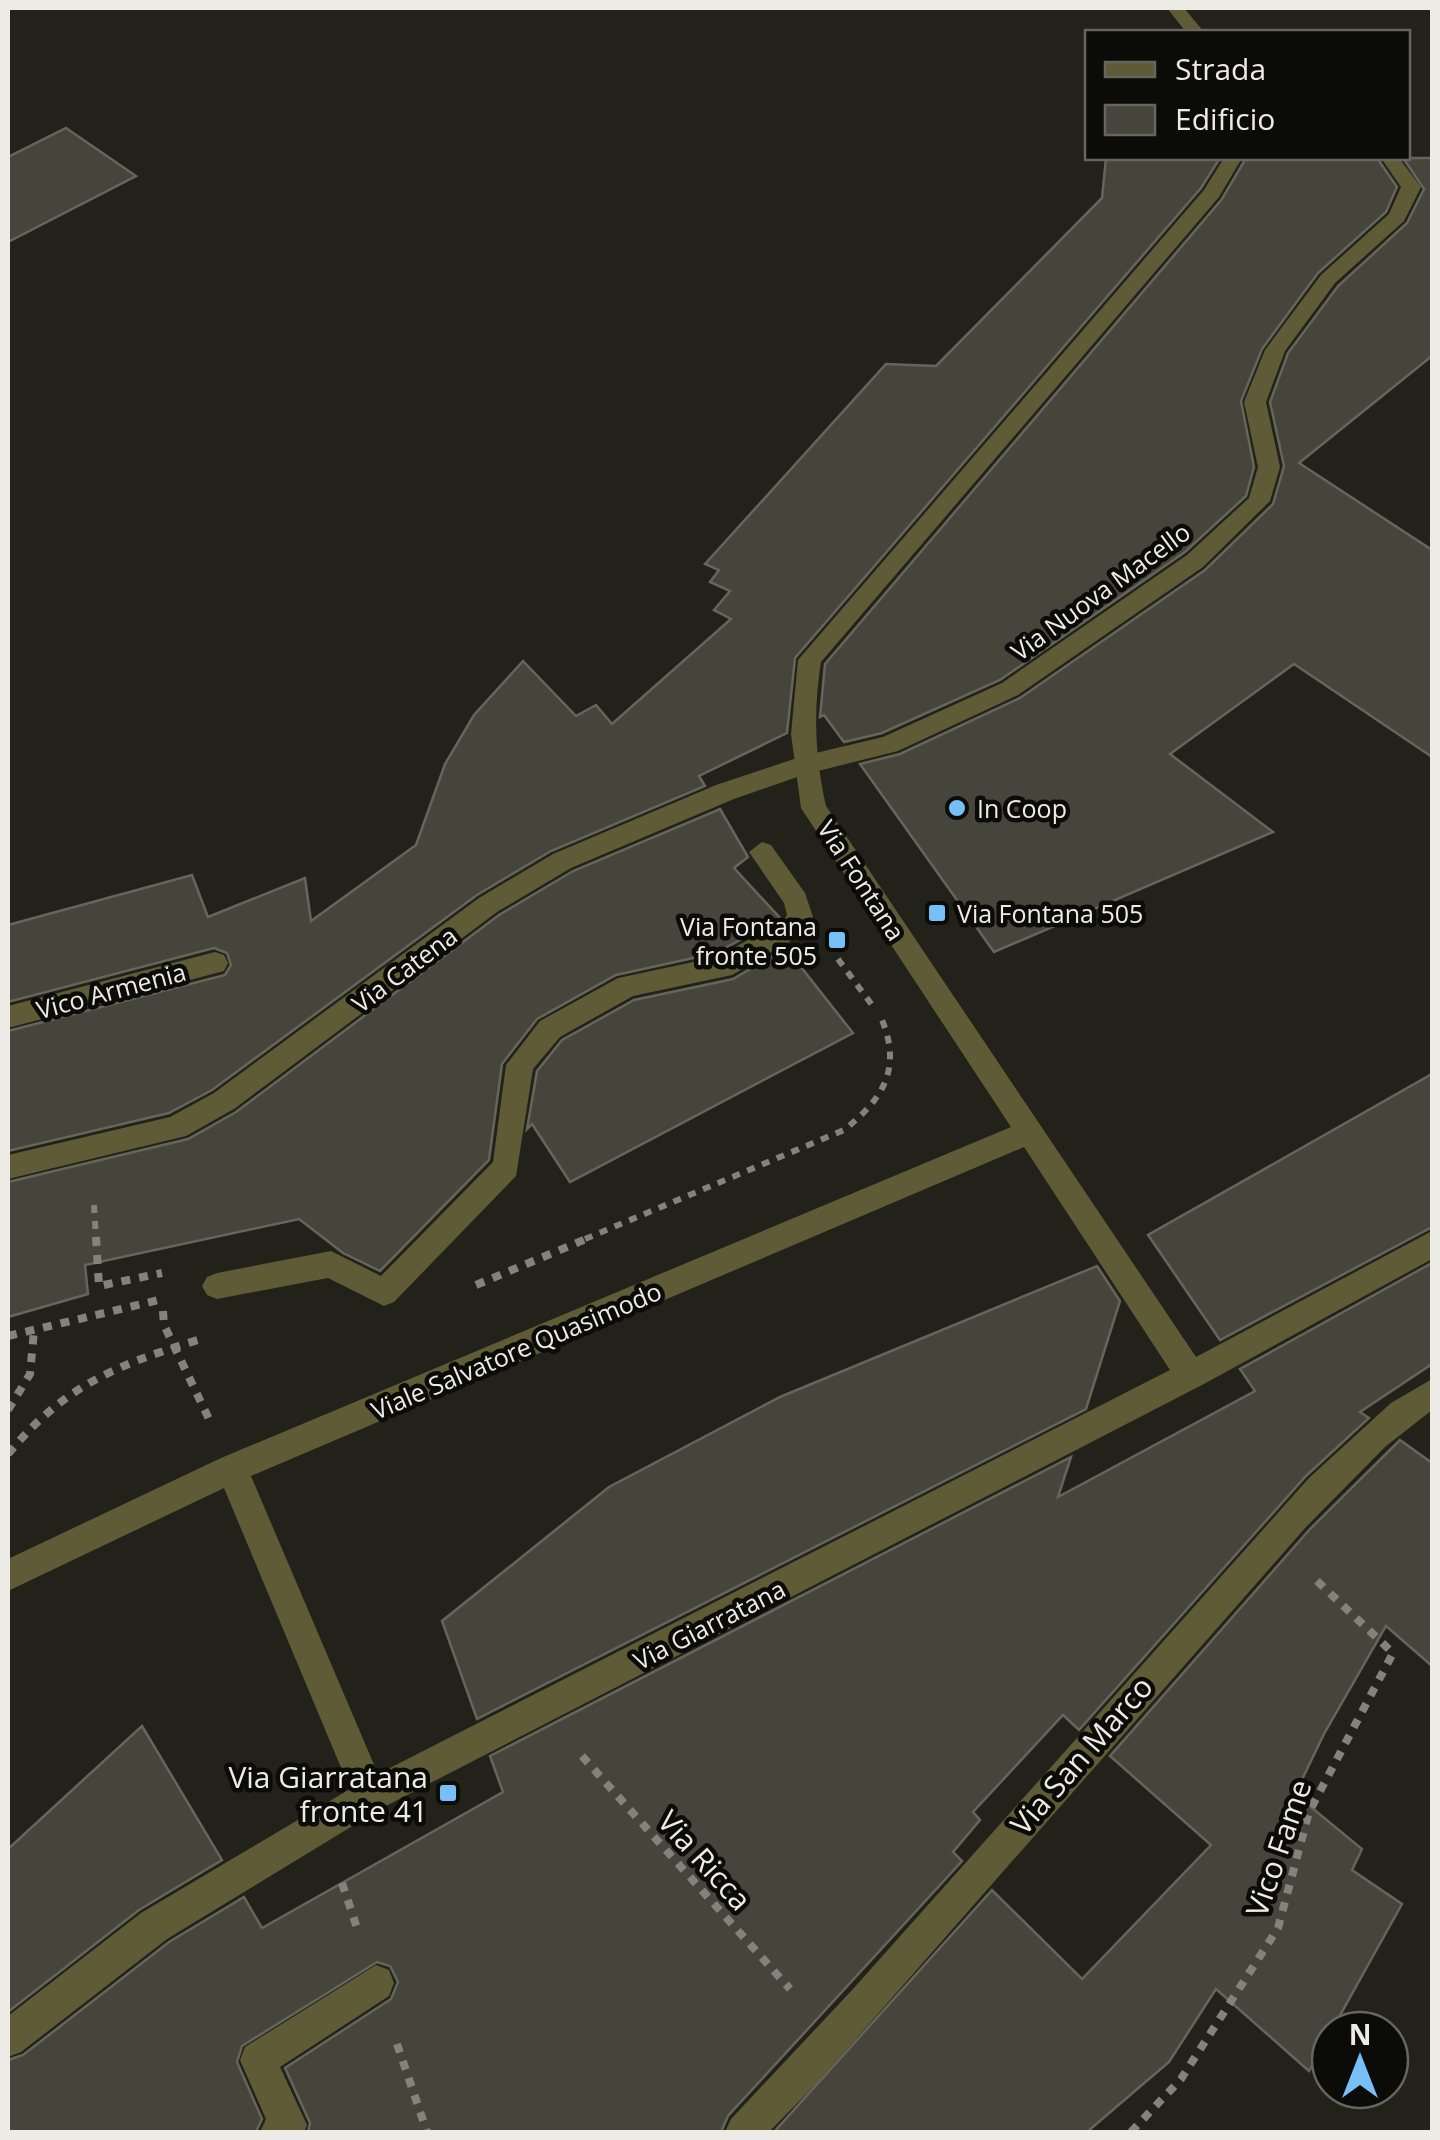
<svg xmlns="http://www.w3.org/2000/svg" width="1440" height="2140" font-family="'Open Sans',sans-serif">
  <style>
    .building { fill: #46453c; stroke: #65655b; stroke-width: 2.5 }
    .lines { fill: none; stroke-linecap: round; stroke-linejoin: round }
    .path-far1 { stroke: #83837c; stroke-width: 6; stroke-dasharray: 8 8; stroke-linecap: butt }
    .path { stroke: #83837c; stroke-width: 8; stroke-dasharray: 9 9; stroke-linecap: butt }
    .pedestrian { fill: #5f5b36; fill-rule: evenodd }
    .minor { fill: #5f5b36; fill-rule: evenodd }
    .tertiary { fill: #5f5b36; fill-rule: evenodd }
    .poi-dot { fill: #77bff7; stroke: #0b0b08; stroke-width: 4 }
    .labels { text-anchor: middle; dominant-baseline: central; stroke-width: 9; stroke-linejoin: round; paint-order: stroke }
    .street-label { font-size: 25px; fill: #ecebe6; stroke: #0b0b08 }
    .poi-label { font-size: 25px; fill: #ecebe6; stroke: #0b0b08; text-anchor: start }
    .near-street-label { font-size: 30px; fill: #ecebe6; stroke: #0b0b08 }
    .near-poi-label { font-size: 30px; fill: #ecebe6; stroke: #0b0b08; text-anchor: end }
  </style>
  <rect width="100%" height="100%" fill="#22221a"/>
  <g class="building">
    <polygon points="66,128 136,176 8,242 8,157"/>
    <polygon points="1106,158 1220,158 1201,188 795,658 787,733 699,776 705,786 551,851 477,895 212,1090 169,1113 8,1151 8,1031 225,975 231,965 227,953 214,948 8,1002 8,925 192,875 208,917 305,878 311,921 416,845 445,764 474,715 523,661 576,716 596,705 612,724 731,619 714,610 730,591 710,582 719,570 705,564 886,364 936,366 1102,198"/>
    <polygon points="1246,158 1377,158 1397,187 1386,212 1318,273 1262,349 1241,401 1254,467 1246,496 1185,552 1000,680 882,733 844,742 824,715 820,717 825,664 1222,199"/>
    <polygon points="1403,158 1432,158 1432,356 1299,463 1432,550 1432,757 1294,664 1170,754 1273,832 994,952 860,764 900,754 1020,698 1205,570 1273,504 1284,466 1270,402 1288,353 1338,286 1407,223 1424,189"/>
    <polygon points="720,809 748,857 734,868 780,918 716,953 616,975 537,1019 502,1064 489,1160 380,1271 343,1253 299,1219 85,1265 88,1294 8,1317 8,1182 188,1139 236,1112 499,915 573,871"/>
    <polygon points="786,948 853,1033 570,1182 532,1124 527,1129 537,1071 562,1040 634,1000 733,979"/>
    <polygon points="1432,1074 1432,1227 1220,1340 1148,1235"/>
    <polygon points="1432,1263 1432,1364 1360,1412 1369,1418 1306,1476 1079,1730 1063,1715 973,1812 980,1820 953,1852 962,1861 728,2116 721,2132 308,2132 310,2123 285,2068 391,1999 398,1982 390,1966 377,1962 242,2046 237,2062 262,2119 256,2132 8,2132 8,2060 23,2055 169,1942 244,1897 262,1928 503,1792 490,1756 1071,1457 1058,1497 1255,1391 1240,1369"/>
    <polygon points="1097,1266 1120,1301 1086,1409 477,1719 442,1621 609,1487 780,1397"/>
    <polygon points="1400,1440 1432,1463 1432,1666 1386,1626 1324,1734 1295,1794 1362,1849 1352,1870 1402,1904 1309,2071 1216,1989 1169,2062 1087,2132 774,2132 992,1890 1082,1979 1211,1845 1110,1756 1309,1530"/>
    <polygon points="142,1726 222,1860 139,1910 8,2012 8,1849"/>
  </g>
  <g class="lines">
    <g class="path-far1">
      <polyline points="838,959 872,1005"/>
      <polyline points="94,1205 96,1239"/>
      <path d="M 585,1239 L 844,1130 C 883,1099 902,1069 882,1020"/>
    </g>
    <g class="path">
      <polyline points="96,1237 99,1286 162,1273"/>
      <polyline points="476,1285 591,1237"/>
      <polyline points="163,1311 164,1325 209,1419"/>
      <polyline points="8,1336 163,1299"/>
      <polyline points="8,1410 30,1374 34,1331"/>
      <path d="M 8,1454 C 64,1386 116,1365 198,1340"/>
      <polyline points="582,1756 790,1989"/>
      <polyline points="342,1883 357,1928"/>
      <polyline points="397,2044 427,2132"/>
      <polyline points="1131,2132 1181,2079 1278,1928 1309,1812 1393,1653 1315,1579"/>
    </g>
    <g class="pedestrian">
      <polygon points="762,842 771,845 805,893 813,917 801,935 732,975 633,996 560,1037 533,1069 516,1176 394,1302 384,1306 328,1278 217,1299 207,1295 202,1286 207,1277 217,1273 331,1251 381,1276 493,1162 506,1065 540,1021 618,978 717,957 783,921 787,915 784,903 749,852"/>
      <polygon points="215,952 224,955 228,963 224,971 8,1028 8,1006"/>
      <polygon points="376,1965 389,1970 394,1983 389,1996 280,2067 307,2125 304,2132 260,2132 266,2119 240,2060 245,2047"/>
    </g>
    <g class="minor">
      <polygon points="1381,158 1399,158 1421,187 1404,221 1335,283 1285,351 1266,402 1280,467 1270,501 1203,567 1018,695 898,751 806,774 734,799 571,868 497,912 234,1109 186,1136 8,1179 8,1155 170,1117 214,1093 479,898 553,854 716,785 803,756 883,737 1002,683 1187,555 1249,498 1258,467 1244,402 1265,350 1321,275 1389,214 1401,187"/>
      <polygon points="1432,1379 1432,1410 1385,1447 1306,1527 819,2081 769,2132 725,2132 731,2119 853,1989 1309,1478 1391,1403"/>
    </g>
    <g class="tertiary">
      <polygon points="1167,8 1184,8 1204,32 1186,32"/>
      <path d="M 1224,158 L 1242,158 L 1219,197 L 821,662 C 813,711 815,758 826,806 L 1196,1357 L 1432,1231 L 1432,1259 L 1202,1385 L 382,1808 L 167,1939 L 21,2052 L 8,2057 L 8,2016 L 141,1913 L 350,1789 L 224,1488 L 8,1591 L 8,1559 L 221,1458 L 1011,1127 L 801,808 L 791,734 L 798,660 L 1204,190 ZM 1024,1147 L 1170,1370 L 378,1774 L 251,1476 Z"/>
    </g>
  </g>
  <g class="poi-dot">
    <circle cx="957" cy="808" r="10"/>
    <rect x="927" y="903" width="20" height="20" rx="5"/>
    <rect x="827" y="930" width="20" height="20" rx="5"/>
    <rect x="438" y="1783" width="20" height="20" rx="5"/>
  </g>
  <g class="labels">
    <g class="street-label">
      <text transform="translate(1100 591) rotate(-36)">Via Nuova Macello</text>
      <text transform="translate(862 880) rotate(57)">Via Fontana</text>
      <text transform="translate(404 969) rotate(-37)">Via Catena</text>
      <text transform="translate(111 990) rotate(-15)">Vico Armenia</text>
      <text transform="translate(516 1350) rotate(-23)">Viale Salvatore Quasimodo</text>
      <text transform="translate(709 1624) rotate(-27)">Via Giarratana</text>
    </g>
    <g class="poi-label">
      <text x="977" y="808">In Coop</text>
      <text x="957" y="913">Via Fontana 505</text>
      <text x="817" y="926" text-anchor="end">Via Fontana<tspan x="817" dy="29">fronte 505</tspan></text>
    </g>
    <g class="near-street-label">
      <text transform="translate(1081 1755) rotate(-49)">Via San Marco</text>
      <text transform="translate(1278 1848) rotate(-71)">Vico Fame</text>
      <text transform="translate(705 1860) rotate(48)">Via Ricca</text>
    </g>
    <g class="near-poi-label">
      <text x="428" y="1776">Via Giarratana<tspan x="428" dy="34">fronte 41</tspan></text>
    </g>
  </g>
  <rect width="1440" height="2140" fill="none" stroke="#ecebe6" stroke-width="20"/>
  <rect x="1085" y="30" width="325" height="130" fill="#0b0b08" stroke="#656561" stroke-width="2.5"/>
  <rect x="1105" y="62" width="50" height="15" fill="#5f5b36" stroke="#656561" stroke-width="2.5"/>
  <text x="1175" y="80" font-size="30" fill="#ecebe6">Strada</text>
  <rect x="1105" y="105" width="50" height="30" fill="#46453c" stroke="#656561" stroke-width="2.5"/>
  <text x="1175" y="130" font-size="30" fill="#ecebe6">Edificio</text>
  <g transform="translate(1360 2060)"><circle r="48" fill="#0b0b08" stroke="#656561" stroke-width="2.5"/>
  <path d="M0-8L18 38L0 25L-18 38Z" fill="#77bff7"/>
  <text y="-15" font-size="28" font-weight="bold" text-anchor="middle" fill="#ecebe6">N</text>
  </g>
</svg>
